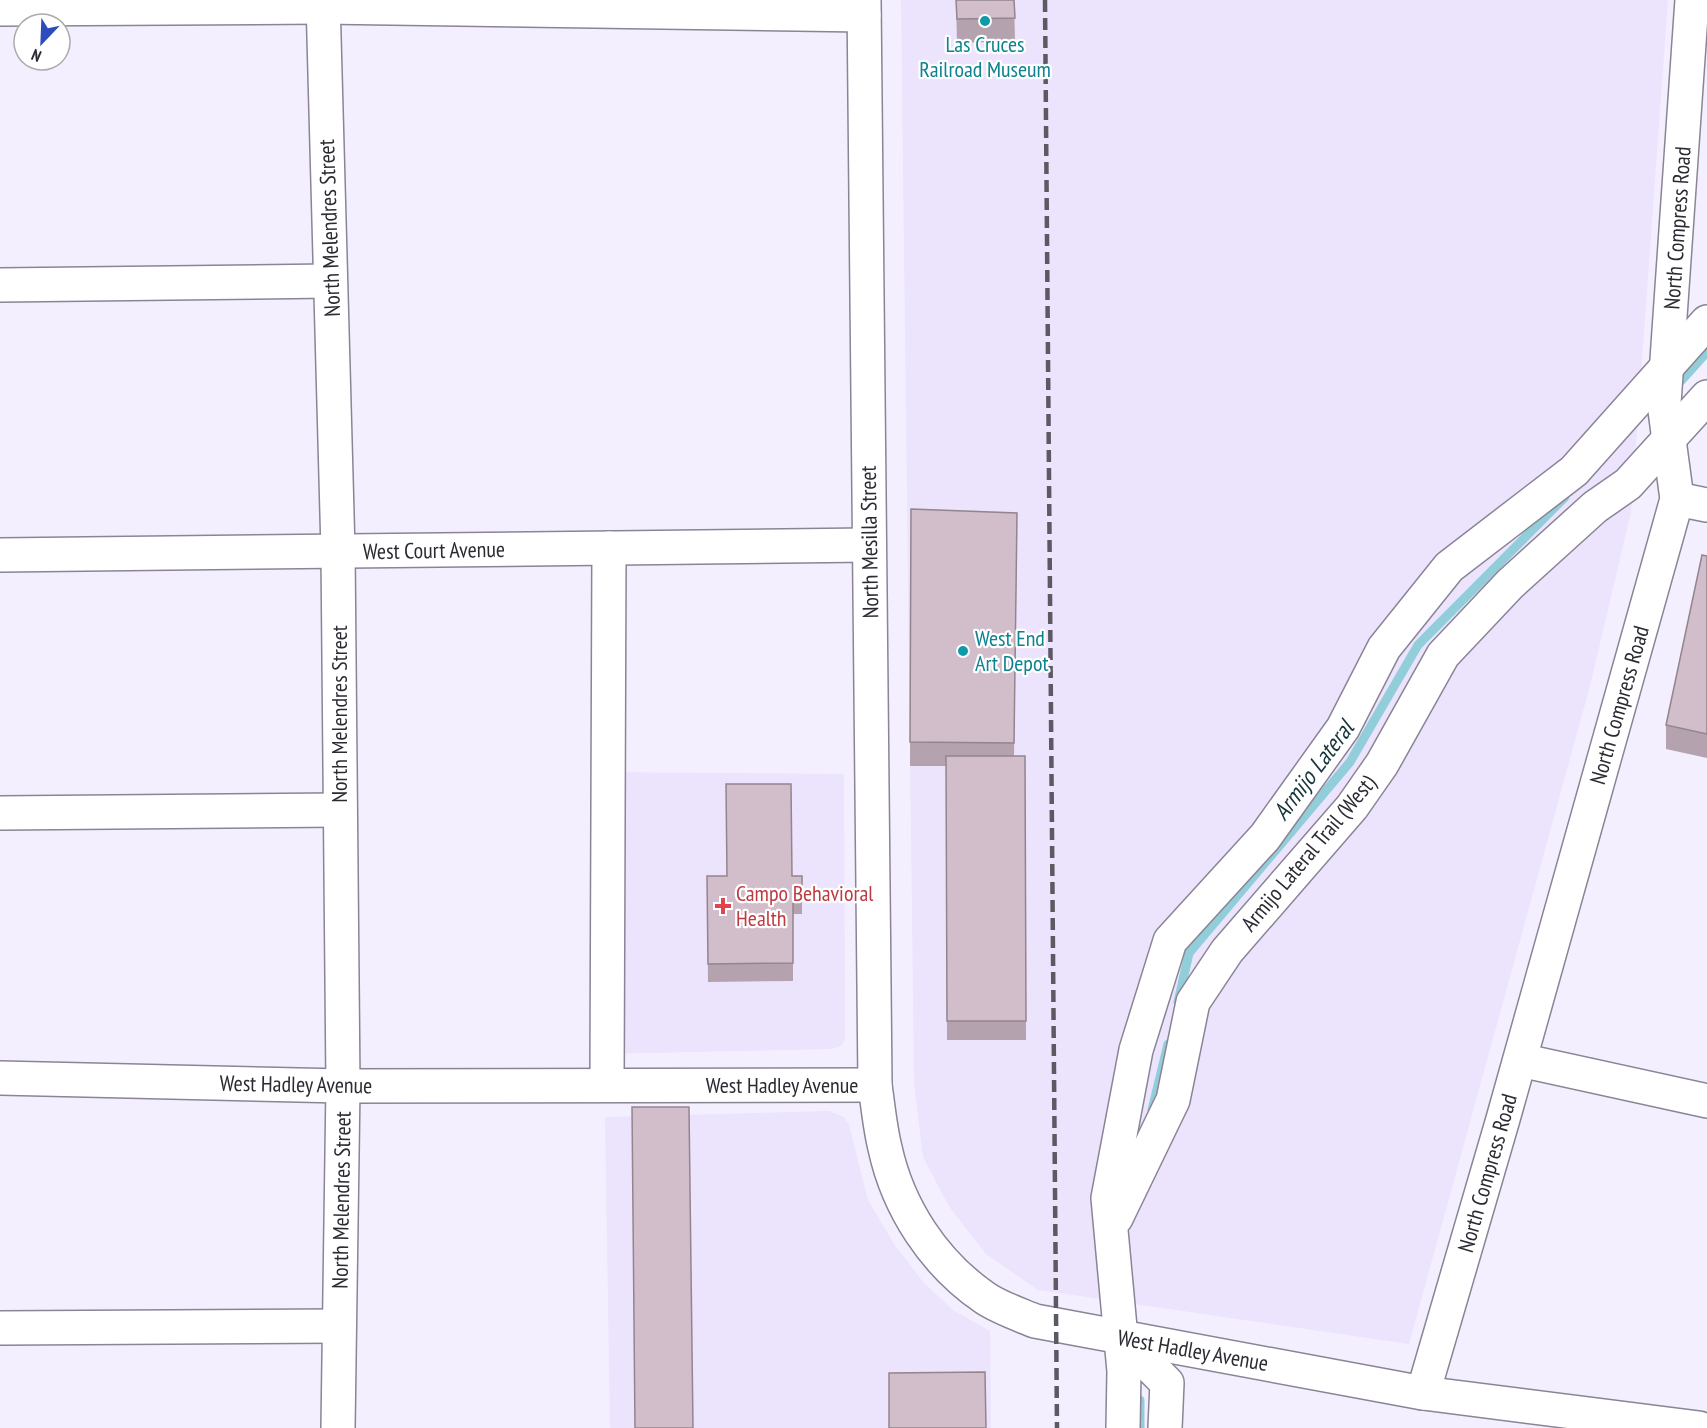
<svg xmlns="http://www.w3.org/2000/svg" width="1707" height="1428" font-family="'PT Sans Narrow',sans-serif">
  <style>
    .built { fill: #ece3fd }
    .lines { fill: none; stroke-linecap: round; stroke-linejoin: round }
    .stream { stroke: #92ceda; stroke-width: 9 }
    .minor-casing { stroke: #8a8495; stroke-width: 36 }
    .minor { stroke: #fff; stroke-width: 33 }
    .rail { stroke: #5d5963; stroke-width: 4.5; stroke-dasharray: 12 6; stroke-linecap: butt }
    .wall { fill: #b4a3ae }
    .building { fill: #d1beca; stroke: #92858d; stroke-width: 1.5 }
    .culture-dot { fill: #0f9aa8; stroke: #fff; stroke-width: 2 }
    .health-dot { fill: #e0444e; stroke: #fff; stroke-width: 2 }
    .labels { text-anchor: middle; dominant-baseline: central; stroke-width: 4.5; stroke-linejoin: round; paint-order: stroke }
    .culture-label { font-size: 22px; fill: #0d838f; stroke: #fff }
    .street-label { font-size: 22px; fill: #2d2a32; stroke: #fff }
    .health-label { font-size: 22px; fill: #be3a42; stroke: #fff; text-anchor: start }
    .water-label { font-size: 24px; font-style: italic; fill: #16353a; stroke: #fff }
  </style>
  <rect width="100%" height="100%" fill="#f4efff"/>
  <g class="built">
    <polygon points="901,0 1668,0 1631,512 1590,686 1409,1344 1038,1290 986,1254 950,1208 923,1157 914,1083"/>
    <polygon points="603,772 844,774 845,1037 842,1045 832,1049 601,1054"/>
    <polygon points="829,1111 844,1117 849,1125 868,1200 894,1244 924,1283 953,1310 990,1331 991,1428 610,1428 605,1117"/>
  </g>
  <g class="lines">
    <g class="stream">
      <polyline points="1681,381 1707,352"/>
      <polyline points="1178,1002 1189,953 1350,762 1418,645 1565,497"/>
      <polyline points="1152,1110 1168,1044"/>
      <polyline points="1140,1400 1140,1428"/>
    </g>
    <g class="minor-casing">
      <g id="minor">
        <polyline points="323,0 338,551 343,1086 338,1428"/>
        <path d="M 864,0 L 875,1085 C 878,1106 880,1128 885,1148 C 898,1208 934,1263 985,1298 C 1000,1308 1018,1314 1035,1321 L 1423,1393 L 1699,1428"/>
        <polyline points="0,9 323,7 864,15"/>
        <polyline points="0,285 330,281"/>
        <polyline points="1677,499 1707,505"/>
        <polyline points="0,555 869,545"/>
        <polyline points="0,813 340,810"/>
        <polyline points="1520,1060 1707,1101"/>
        <polyline points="0,1078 343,1086 875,1085"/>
        <polyline points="607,1084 609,548"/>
        <polyline points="1116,1218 1173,1100 1193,1002 1227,951 1352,807 1382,764 1443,655 1510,584 1595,507 1628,484 1707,397"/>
        <polyline points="0,1328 339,1326"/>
        <polyline points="1121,1337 1167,1383 1165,1428"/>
        <polyline points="1423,1393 1503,1119 1677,499 1664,403 1692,0"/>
        <polyline points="1123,1428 1124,1371 1108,1198 1136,1050 1170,941 1265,837 1343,728 1384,648 1449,567 1574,471 1707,322"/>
      </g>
    </g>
    <use href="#minor" class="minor"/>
    <polyline class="rail" points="1045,0 1057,1428"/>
  </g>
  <g class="wall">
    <polygon points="956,0 1014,0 1015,41 957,43"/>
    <polygon points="911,509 1017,513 1014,756 1025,756 1026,1040 947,1040 946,766 910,766"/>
    <polygon points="1707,556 1707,758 1666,749 1666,725"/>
    <polygon points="707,876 792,876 802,896 802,914 793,914 793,981 708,982"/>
  </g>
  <g class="building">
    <polygon points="956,0 1014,0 1015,18 957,19"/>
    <polygon points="911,509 1017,513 1014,743 910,742"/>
    <polygon points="1702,555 1707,556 1707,734 1666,725"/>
    <polygon points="946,756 1025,756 1026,1021 947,1021"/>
    <polygon points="726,784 791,784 792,876 802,876 802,896 793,896 793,963 708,964 707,876 727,876"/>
    <polygon points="632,1107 689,1107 693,1428 635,1428"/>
    <polygon points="985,1372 986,1428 889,1428 889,1373"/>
  </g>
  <g class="culture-dot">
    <circle cx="985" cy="21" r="6"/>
    <circle cx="963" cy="651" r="6"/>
  </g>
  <path class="health-dot" d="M720 897h6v6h6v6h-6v6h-6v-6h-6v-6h6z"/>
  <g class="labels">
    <g class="culture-label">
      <text x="985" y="44">Las Cruces<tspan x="985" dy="25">Railroad Museum</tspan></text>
      <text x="975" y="638" text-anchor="start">West End<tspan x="975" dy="25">Art Depot</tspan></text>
    </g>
    <g class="street-label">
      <text transform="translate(329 228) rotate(-92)">North Melendres Street</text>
      <text transform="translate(1677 228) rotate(-86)">North Compress Road</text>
      <text transform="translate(869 542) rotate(-91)">North Mesilla Street</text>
      <text transform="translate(434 550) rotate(-1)">West Court Avenue</text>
      <text transform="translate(1619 705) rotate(-74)">North Compress Road</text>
      <text transform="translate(339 714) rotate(-90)">North Melendres Street</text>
      <text transform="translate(1308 853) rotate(-50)">Armijo Lateral Trail (West)</text>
      <text transform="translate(296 1084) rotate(1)">West Hadley Avenue</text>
      <text x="782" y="1085">West Hadley Avenue</text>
      <text transform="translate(1487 1173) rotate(-74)">North Compress Road</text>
      <text transform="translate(341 1200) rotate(-89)">North Melendres Street</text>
      <text transform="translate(1193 1350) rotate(10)">West Hadley Avenue</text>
    </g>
    <g class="health-label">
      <text x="736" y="893">Campo Behavioral<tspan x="736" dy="25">Health</tspan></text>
    </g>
    <g class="water-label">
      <text transform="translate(1313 770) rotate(-53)">Armijo Lateral</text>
    </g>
  </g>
  <g transform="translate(42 42) rotate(203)"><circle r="28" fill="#ffffff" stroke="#abaaad" stroke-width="1.5"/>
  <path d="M0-4.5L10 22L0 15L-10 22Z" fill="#2d4cbc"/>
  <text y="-9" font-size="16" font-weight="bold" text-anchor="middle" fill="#2d2a32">N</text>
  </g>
</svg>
